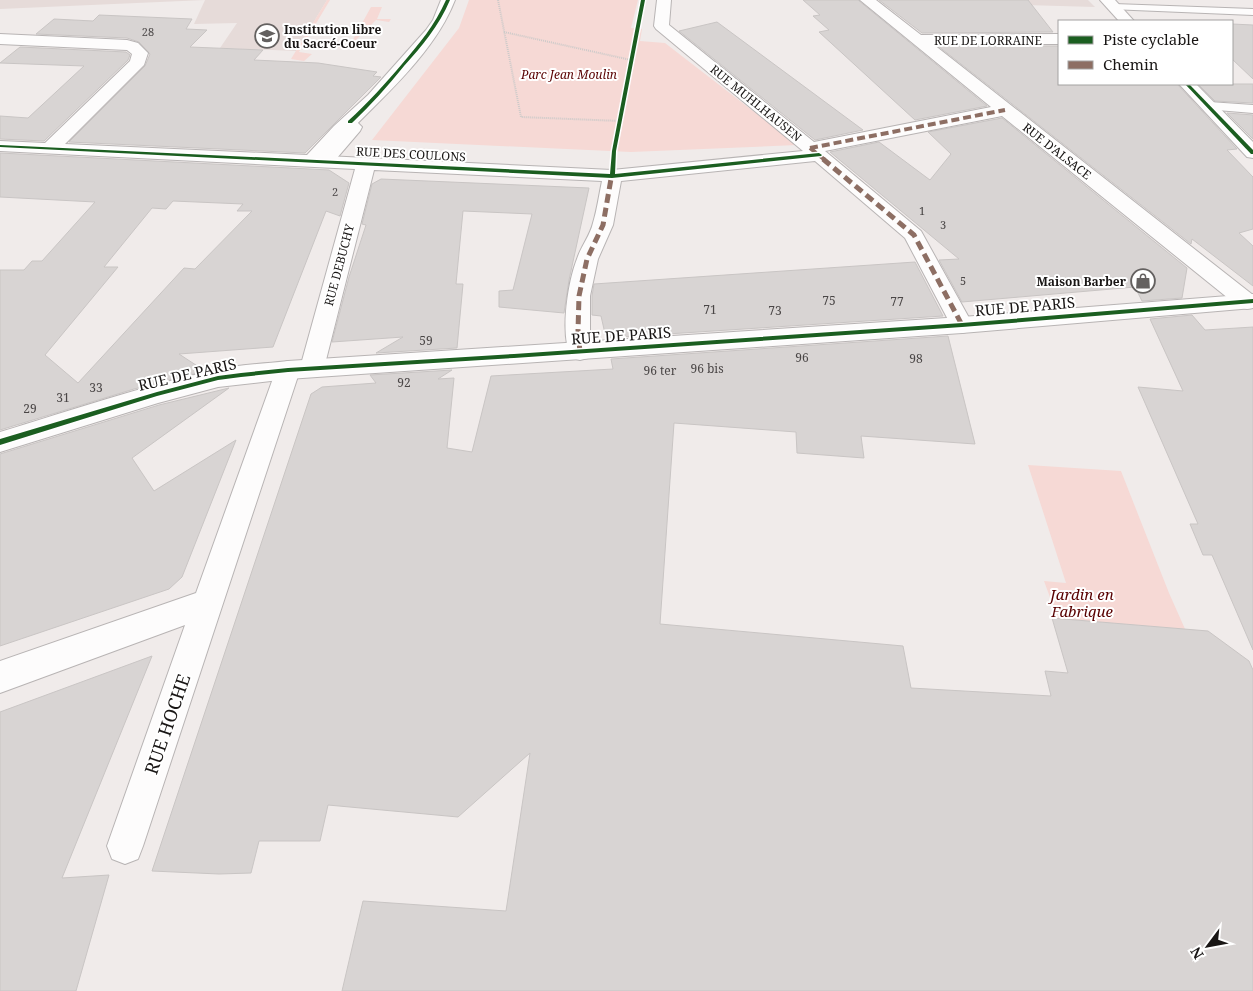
<svg xmlns="http://www.w3.org/2000/svg" width="1253" height="991" font-family="'Noto Serif',serif">
  <style>
    .built { fill: #e6dbd9 }
    .green { fill: #f6d9d5 }
    .building { fill: #d8d4d3; stroke: #c9c5c4; fill-rule: evenodd }
    .lines { fill: none; stroke-linecap: round; stroke-linejoin: round }
    .service-casing { stroke: #b8b4b4; stroke-width: 2 }
    .minor-casing { stroke: #b8b4b4; stroke-width: 2 }
    .secondary-casing { stroke: #b8b4b4; stroke-width: 2 }
    .path { stroke: #cccac9; stroke-width: 2; stroke-dasharray: 1 1; stroke-linecap: butt }
    .service { fill: #fdfcfc; fill-rule: evenodd }
    .minor { fill: #fdfcfc; fill-rule: evenodd }
    .secondary { fill: #fdfcfc; fill-rule: evenodd }
    .quiet-far1 { stroke: #8d6e63; stroke-width: 4; stroke-dasharray: 8 4; stroke-linecap: butt }
    .quiet { stroke: #8d6e63; stroke-width: 5; stroke-dasharray: 9 5; stroke-linecap: butt }
    .cycleway-casing { stroke: #fff; stroke-width: 3 }
    .cycleway { fill: #1b5e20; fill-rule: evenodd }
    .labels { text-anchor: middle; dominant-baseline: central; stroke-width: 4; stroke-linejoin: round; paint-order: stroke }
    .far-number-label { font-size: 11px; fill: #4a4646 }
    .far-poi-label { font-size: 12px; font-weight: bold; fill: #191615; stroke: #fff; text-anchor: start }
    .far-street-label { font-size: 12px; fill: #191615; stroke: #fff }
    .far-park-label { font-size: 12px; font-style: italic; fill: #590000; stroke: #fff }
    .number-label { font-size: 12px; fill: #4a4646 }
    .street-label { font-size: 15px; fill: #191615; stroke: #fff }
    .park-label { font-size: 15px; font-style: italic; fill: #590000; stroke: #fff }
    .near-street-label { font-size: 18px; fill: #191615; stroke: #fff }
  </style>
  <rect width="100%" height="100%" fill="#f0ebea"/>
  <g class="built">
    <polygon points="0,0 327,0 296,51 220,48 237,23 194,24 205,0 0,9"/>
    <polygon points="1022,0 1088,0 1095,7 1025,5"/>
  </g>
  <g class="green">
    <polygon points="327,0 330,0 299,52 312,54 304,61 291,59"/>
    <polygon points="469,0 638,0 631,28 642,29 640,41 665,43 797,145 631,152 372,140 459,28"/>
    <polygon points="371,7 382,7 377,19 391,19 389,22 376,20 347,49 334,47 335,45 350,45"/>
    <polygon points="1028,465 1121,471 1169,593 1185,629 1058,619 1044,581 1066,583"/>
  </g>
  <g class="building">
    <polygon points="803,0 858,0 987,106 915,120 819,32 829,30 813,16 820,15"/>
    <polygon points="879,0 1028,0 1053,32 922,33"/>
    <polygon points="99,15 192,19 186,29 207,30 190,47 263,50 254,60 318,63 377,72 373,76 381,77 305,153 69,142 145,66 150,54 139,42 127,38 36,34 54,19 93,21"/>
    <polygon points="717,22 863,130 815,140 679,31"/>
    <polygon points="1232,24 1253,25 1253,79 1232,59"/>
    <polygon points="938,46 1059,46 1059,84 1177,84 1237,149 1227,150 1253,177 1253,229 1239,233 1253,246 1253,286 1192,239 1191,244"/>
    <polygon points="20,47 126,52 130,55 128,60 44,141 0,139 0,116 28,118 84,66 0,63"/>
    <polygon points="1198,84 1253,84 1253,103 1215,101"/>
    <polygon points="1227,113 1253,115 1253,139"/>
    <polygon points="1002,118 1187,268 1182,298 1142,301 1135,287 962,302 939,260 959,259 830,152 879,142 930,180 951,154 928,132"/>
    <path d="M 0,153 L 329,170 L 349,183 L 340,216 L 326,211 L 273,347 L 179,354 L 205,371 L 134,389 L 0,430 L 0,270 L 24,270 L 32,261 L 42,261 L 95,202 L 0,197 ZM 173,201 L 243,204 L 237,211 L 252,211 L 195,269 L 184,268 L 78,383 L 45,355 L 118,267 L 104,267 L 152,208 L 166,209 Z"/>
    <polygon points="381,179 589,188 569,280 564,313 499,307 499,291 513,290 532,214 463,211 456,284 463,284 457,348 376,353 403,337 332,342 349,277 366,225 362,224 372,184"/>
    <polygon points="915,262 943,316 606,338 601,316 592,315 592,296 594,284"/>
    <polygon points="1192,315 1205,330 1253,327 1253,650 1212,555 1203,555 1190,524 1198,524 1138,387 1183,391 1150,319"/>
    <polygon points="948,336 975,444 861,436 864,458 797,453 796,432 674,423 660,624 903,646 911,688 1051,696 1045,671 1068,673 1052,618 1208,631 1249,661 1253,670 1253,991 342,991 363,901 506,911 530,753 458,817 328,805 320,841 259,841 251,873 219,874 152,871 311,394 322,387 376,383 370,375 452,370 438,379 454,378 447,448 472,452 491,376 613,369 611,359"/>
    <polygon points="229,388 132,458 154,491 236,440 182,577 169,589 0,646 0,454 159,405"/>
    <polygon points="152,656 62,878 109,875 76,991 0,991 0,712"/>
  </g>
  <g class="lines">
    <g class="service-casing">
      <g id="service">
        <polygon points="1114,4 1253,9 1253,15 1110,9 1109,7 1110,5"/>
        <polygon points="1209,102 1253,105 1253,113 1205,109 1203,106 1205,103"/>
        <polygon points="350,118 354,119 362,127 360,131 331,165 321,165 319,162 321,159 348,129 349,128 344,122"/>
      </g>
    </g>
    <g class="minor-casing">
      <g id="minor">
        <path d="M 441,0 L 455,0 C 432,60 368,109 326,156 L 612,170 L 803,151 L 656,29 L 654,26 L 657,0 L 671,0 L 669,25 L 814,142 L 991,107 L 860,0 L 876,0 L 921,35 L 1059,34 L 1059,44 L 933,44 L 1253,295 L 1253,308 L 1247,309 L 1239,307 L 1002,116 L 825,151 L 921,231 L 973,325 L 970,331 L 962,333 L 954,331 L 905,238 L 815,161 L 621,181 L 613,225 L 598,259 L 590,296 L 590,331 L 592,352 L 588,358 L 580,360 L 572,358 C 559,337 568,281 577,259 C 581,246 590,236 593,223 C 597,210 599,195 602,181 L 374,170 L 324,368 L 321,374 L 312,377 L 303,374 L 300,368 L 355,169 L 0,151 L 0,141 L 45,143 L 130,61 L 132,54 L 127,50 L 0,44 L 0,34 L 127,40 L 138,43 L 148,53 L 144,65 L 65,144 L 307,155 L 334,126 L 368,95 L 426,30 L 433,20 Z"/>
        <polygon points="1100,0 1115,0 1134,21 1119,21"/>
        <polygon points="1179,84 1196,84 1253,142 1253,158 1247,157"/>
        <polygon points="288,361 297,364 300,370 143,846 138,859 125,864 112,859 107,846 185,625 0,693 0,661 196,593 276,370 279,364"/>
      </g>
    </g>
    <g class="secondary-casing">
      <path id="secondary" d="M 1253,294 L 1253,308 L 962,333 L 288,379 L 218,387 L 158,403 L 0,452 L 0,432 C 72,410 143,386 216,370 C 239,364 264,364 288,361 L 962,317 Z"/>
    </g>
    <g class="path">
      <polyline points="498,0 521,117 620,121"/>
      <polyline points="504,32 631,60"/>
    </g>
    <use href="#service" class="service"/>
    <use href="#minor" class="minor"/>
    <use href="#secondary" class="secondary"/>
    <g class="quiet-far1">
      <polyline points="810,148 825,160"/>
      <polyline points="810,148 1005,110"/>
    </g>
    <g class="quiet">
      <polyline points="823,159 914,235 962,325"/>
      <polyline points="580,352 578,331 579,296 587,259 603,225 612,173"/>
    </g>
    <g class="cycleway-casing">
      <g id="cycleway">
        <path d="M 446,0 L 450,0 C 439,26 422,46 404,66 C 388,86 371,105 352,123 L 348,123 L 348,121 C 368,103 385,84 402,64 C 419,44 435,25 446,0 Z"/>
        <polygon points="641,0 645,0 616,151 615,174 819,153 822,155 821,156 612,178 0,147 0,145 610,174 612,151"/>
        <polygon points="1185,84 1189,84 1253,150 1253,154 1251,154"/>
        <polygon points="1253,299 1253,303 962,327 514,358 288,372 241,377 218,380 157,396 0,445 0,439 157,392 218,376 241,373 288,368 514,354 962,323"/>
      </g>
    </g>
    <use href="#cycleway" class="cycleway"/>
  </g>
  <defs>
    <g id="school-ring" transform="scale(1.25)"><circle r="9.5" fill="#fff" stroke="#646160" stroke-width="1.5"/><path d="M0-5L7-2L0 1L-7-2ZM-4 1L0 2.5L4 1V4Q0 6-4 4Z" fill="#646160"/></g>
    <g id="shop-ring" transform="scale(1.25)"><circle r="9.5" fill="#fff" stroke="#646160" stroke-width="1.5"/><path d="M-5-2.5h2.3a2.7 3.5 0 0 1 5.4 0H5L5.5 6h-11ZM-1.5-2.5h3a1.5 2.3 0 0 0-3 0Z" fill="#646160"/></g>
  </defs>
  <g fill-rule="evenodd">
    <use href="#school-ring" x="267" y="36"/>
    <use href="#shop-ring" x="1143" y="281"/>
  </g>
  <g class="labels">
    <g class="far-number-label">
      <text x="148" y="31">28</text>
      <text x="335" y="191">2</text>
      <text x="922" y="210">1</text>
      <text x="943" y="224">3</text>
      <text x="963" y="280">5</text>
    </g>
    <g class="far-poi-label">
      <text x="284" y="29">Institution libre<tspan x="284" dy="14">du Sacré-Coeur</tspan></text>
      <text x="1126" y="281" text-anchor="end">Maison Barber</text>
    </g>
    <g class="far-street-label">
      <text x="988" y="40">RUE DE LORRAINE</text>
      <text transform="translate(756 103) rotate(39)">RUE MUHLHAUSEN</text>
      <text transform="translate(1057 151) rotate(38)">RUE D'ALSACE</text>
      <text transform="translate(411 154) rotate(3)">RUE DES COULONS</text>
      <text transform="translate(339 265) rotate(-75)">RUE DEBUCHY</text>
    </g>
    <g class="far-park-label">
      <text x="569" y="74">Parc Jean Moulin</text>
    </g>
    <g class="number-label">
      <text x="829" y="300">75</text>
      <text x="897" y="301">77</text>
      <text x="710" y="309">71</text>
      <text x="775" y="310">73</text>
      <text x="426" y="340">59</text>
      <text x="802" y="357">96</text>
      <text x="916" y="358">98</text>
      <text x="707" y="368">96 bis</text>
      <text x="660" y="370">96 ter</text>
      <text x="404" y="382">92</text>
      <text x="96" y="387">33</text>
      <text x="63" y="397">31</text>
      <text x="30" y="408">29</text>
    </g>
    <g class="street-label">
      <text transform="translate(1025 306) rotate(-5)">RUE DE PARIS</text>
      <text transform="translate(621 335) rotate(-4)">RUE DE PARIS</text>
      <text transform="translate(187 374) rotate(-13)">RUE DE PARIS</text>
    </g>
    <g class="park-label">
      <text x="1082" y="594">Jardin en<tspan x="1082" dy="17">Fabrique</tspan></text>
    </g>
    <g class="near-street-label">
      <text transform="translate(167 724) rotate(-71)">RUE HOCHE</text>
    </g>
  </g>
  <rect x="1058" y="20" width="175" height="65" fill="#ffffff" stroke="#a3a2a1"/>
  <rect x="1068" y="36" width="25" height="8" fill="#1b5e20" stroke="#a3a2a1"/>
  <text x="1103" y="45" font-size="15" fill="#191615">Piste cyclable</text>
  <rect x="1068" y="61" width="25" height="8" fill="#8d6e63" stroke="#a3a2a1"/>
  <text x="1103" y="70" font-size="15" fill="#191615">Chemin</text>
  <g transform="translate(1208 946) rotate(238)" stroke="#ffffff" stroke-width="4" paint-order="stroke">
  <path d="M0-4L9 19L0 12L-9 19Z" fill="#191615"/>
  <text y="-8" font-size="14" font-weight="bold" text-anchor="middle" fill="#191615">N</text>
  </g>
</svg>
